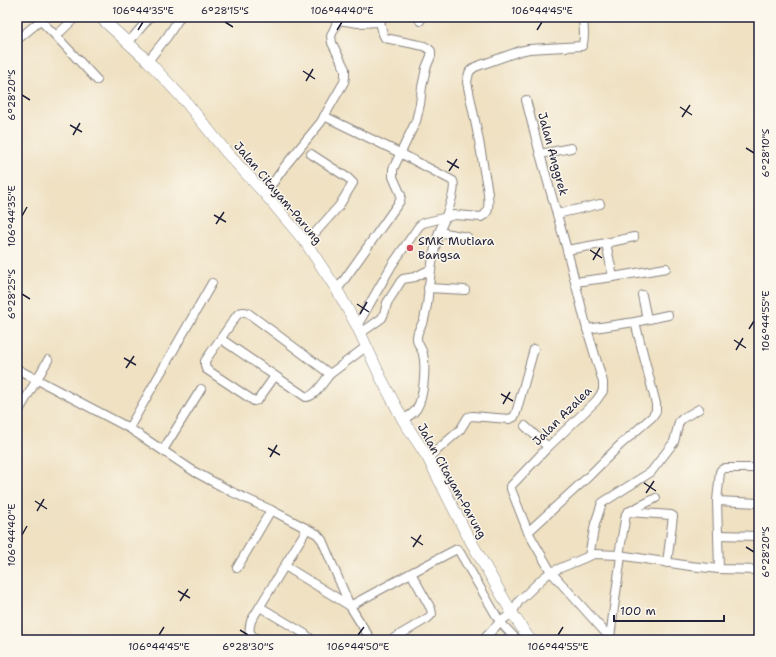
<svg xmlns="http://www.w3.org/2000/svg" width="776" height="657" font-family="'Shantell Sans',sans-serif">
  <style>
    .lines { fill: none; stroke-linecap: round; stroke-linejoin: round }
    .minor-casing { stroke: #88827e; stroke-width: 10 }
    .secondary-casing { stroke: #88827e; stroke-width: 12 }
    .minor { stroke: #fff; stroke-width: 8 }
    .secondary { stroke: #fff; stroke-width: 11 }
    .ticks { fill: none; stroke: #22223b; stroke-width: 1.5 }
    .poi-dot { fill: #d1495b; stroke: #fbf7ec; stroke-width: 1.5 }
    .labels { text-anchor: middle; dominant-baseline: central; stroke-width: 3; stroke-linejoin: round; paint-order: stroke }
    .street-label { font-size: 12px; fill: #22223b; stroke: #fbf7ec }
    .poi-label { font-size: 12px; fill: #22223b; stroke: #fbf7ec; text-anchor: start }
    .neatline { fill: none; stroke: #22223b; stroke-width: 1.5 }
    .ticks-label { font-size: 10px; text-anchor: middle; fill: #22223b }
  </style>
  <rect width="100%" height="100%" fill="#fbf7ec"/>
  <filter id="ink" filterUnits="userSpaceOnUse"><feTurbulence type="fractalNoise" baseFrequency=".025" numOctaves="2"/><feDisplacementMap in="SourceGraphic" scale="8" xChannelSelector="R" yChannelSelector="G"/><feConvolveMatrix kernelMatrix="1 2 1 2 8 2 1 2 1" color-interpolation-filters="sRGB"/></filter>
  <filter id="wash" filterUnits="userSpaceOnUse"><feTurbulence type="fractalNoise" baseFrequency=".012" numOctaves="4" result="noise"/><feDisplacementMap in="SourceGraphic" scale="16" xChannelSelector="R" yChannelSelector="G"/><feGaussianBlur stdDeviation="0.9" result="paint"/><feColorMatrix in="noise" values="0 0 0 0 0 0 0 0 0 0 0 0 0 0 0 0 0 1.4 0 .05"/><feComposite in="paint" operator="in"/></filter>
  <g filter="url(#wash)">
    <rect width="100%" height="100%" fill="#efe1c2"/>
  </g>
  <g filter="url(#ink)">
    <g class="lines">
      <g class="minor-casing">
        <g id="minor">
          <polyline points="37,17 56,36 97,80"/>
          <polyline points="338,20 358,23 380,22 383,17"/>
          <polyline points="420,21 422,17"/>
          <polyline points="56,36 76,17"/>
          <polyline points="17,40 40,21"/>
          <polyline points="128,43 150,17"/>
          <polyline points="148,61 167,37 180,17"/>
          <polyline points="526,100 540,154 567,250 587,329 603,382 603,391 596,401 548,447 511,486 511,489 528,532 551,572 612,640"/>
          <path d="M 324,116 L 400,153 L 453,181 C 457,191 444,222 439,232"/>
          <polyline points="540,154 571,148"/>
          <polyline points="265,194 285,166 321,122 344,82 345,77 345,69 332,43 331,36 338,20 335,17"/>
          <polyline points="557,214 600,204"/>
          <polyline points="306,243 339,206 353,183 348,178 311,154"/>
          <polyline points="606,243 613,277"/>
          <polyline points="567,250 606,243 634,237"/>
          <polyline points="575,282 613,277 666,268"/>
          <polyline points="428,288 465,290"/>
          <polyline points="337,290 400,201 401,195 393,177 393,169 416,121 420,104 422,87 426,68 431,56 431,51 429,49 424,46 385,38 383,34 380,22"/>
          <polyline points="642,295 647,319"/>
          <path d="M 357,326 L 392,265 L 419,226 L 423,223 L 455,215 L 481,217 C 485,215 488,212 488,208 C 490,196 486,182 484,171 C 480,141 473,112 467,82 L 469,73 L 470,71 L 475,67 L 520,51 L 529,49 L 582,46 C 586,38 583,26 583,17"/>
          <polyline points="587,329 635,322 668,315"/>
          <polyline points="361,333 382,318 385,311 387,303 401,281 403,279 415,277 431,269"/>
          <path d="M 221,339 L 306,397 C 315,397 324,381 330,374"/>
          <polyline points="17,369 129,428 195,472 232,492 271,510 317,534 322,540 350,606"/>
          <path d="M 275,376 L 258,400 L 254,401 L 206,369 L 205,365 L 205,361 L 237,315 C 240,312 243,311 248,313 L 330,374 L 367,346"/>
          <polyline points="17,414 48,360"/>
          <path d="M 403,420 C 408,416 414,414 417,408 C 424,397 426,366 423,354 C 422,348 416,343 417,337 C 417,331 422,325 424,320 C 425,315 426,310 427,305 C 428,299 428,292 429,286 C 431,268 434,249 439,232 L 467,237"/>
          <polyline points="525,426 548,447"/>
          <polyline points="129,428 212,283"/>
          <polyline points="163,450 201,389"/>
          <polyline points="428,458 460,430 468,417 472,416 509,419 514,417 516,413 534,349"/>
          <polyline points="656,498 628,512 671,515 673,516 667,563"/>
          <polyline points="717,501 759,503"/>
          <polyline points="528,532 588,477 620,445 652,417 656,411 656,404 635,322"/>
          <polyline points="718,535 759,536"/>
          <polyline points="619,555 626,514 628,512"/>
          <polyline points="589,556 595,524 602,503 651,472 674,442 679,422 683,418 699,409"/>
          <polyline points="285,566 350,606"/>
          <polyline points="237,568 271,510"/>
          <polyline points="719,569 717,501 720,472 721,470 725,468 759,468"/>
          <polyline points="260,607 305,634 312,640"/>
          <polyline points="610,637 621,556"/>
          <path d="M 258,640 C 249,634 248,632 251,621 L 307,529"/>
          <polyline points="371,640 350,606 411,573 457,549 459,551 500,622 517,640"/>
          <polyline points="391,640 428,618 432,614 431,609 411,573"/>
          <polyline points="483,640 500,622 512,613 519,601 544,577 551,572 594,554 619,555 690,566 719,569 759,570"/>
        </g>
      </g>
      <g class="secondary-casing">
        <polyline id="secondary" points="100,17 148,61 186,102 227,153 265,194 306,243 337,290 357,326 381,378 403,420 428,458 465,531 512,613 528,637 531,640"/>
      </g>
      <use href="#minor" class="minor"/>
      <use href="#secondary" class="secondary"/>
    </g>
  </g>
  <path class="ticks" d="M 225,22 L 233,27M 138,30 L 143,22M 337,30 L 342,22M 537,30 L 542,22M 303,71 L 315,79M 306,81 L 313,69M 22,95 L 30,100M 680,107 L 692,115M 682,117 L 690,105M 70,125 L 82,132M 73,135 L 80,123M 746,148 L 754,153M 447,161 L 459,168M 449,171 L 457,159M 214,215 L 226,222M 22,216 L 27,207M 216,224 L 224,212M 590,250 L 602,258M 593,260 L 600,248M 22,294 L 30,299M 357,304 L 369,312M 360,314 L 367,302M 749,329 L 754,321M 734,340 L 746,348M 736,350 L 743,338M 124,358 L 136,365M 126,368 L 134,356M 501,394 L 513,401M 503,404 L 510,392M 268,448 L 280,455M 270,457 L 277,445M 644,483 L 656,491M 646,493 L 654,481M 35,501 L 47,509M 37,511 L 44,499M 22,535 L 27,526M 411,537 L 423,545M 413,547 L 421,535M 746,547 L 754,552M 178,591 L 190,598M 180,601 L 188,589M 240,630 L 248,635M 159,635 L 164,627M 358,635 L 364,627M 558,635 L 563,627"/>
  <circle class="poi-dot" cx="410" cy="248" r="4"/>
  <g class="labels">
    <g class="street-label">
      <text transform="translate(553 154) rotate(75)">Jalan Anggrek</text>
      <text transform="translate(278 193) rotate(50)">Jalan Citayam-Parung</text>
      <text transform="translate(562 416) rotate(-45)">Jalan Azalea</text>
      <text transform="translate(452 481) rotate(61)">Jalan Citayam-Parung</text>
    </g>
    <g class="poi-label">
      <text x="418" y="241">SMK Mutiara<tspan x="418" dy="14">Bangsa</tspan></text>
    </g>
  </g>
  <rect width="776" height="657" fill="none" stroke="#fbf7ec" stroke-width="44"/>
  <path d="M614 615v6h110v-6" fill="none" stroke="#22223b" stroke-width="2"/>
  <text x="620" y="615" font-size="12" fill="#22223b" stroke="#fbf7ec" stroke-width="3" paint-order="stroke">100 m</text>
  <rect x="22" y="22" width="732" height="613" class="neatline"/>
  <g class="ticks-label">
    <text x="143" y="14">106°44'35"E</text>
    <text x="225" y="14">6°28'15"S</text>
    <text x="342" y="14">106°44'40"E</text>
    <text x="542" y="14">106°44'45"E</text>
    <text transform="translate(11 95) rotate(-90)" y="4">6°28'20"S</text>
    <text transform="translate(765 153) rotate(-90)" y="4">6°28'10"S</text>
    <text transform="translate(11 216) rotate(-90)" y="4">106°44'35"E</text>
    <text transform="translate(11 294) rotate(-90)" y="4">6°28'25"S</text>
    <text transform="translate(765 321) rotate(-90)" y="4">106°44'55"E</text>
    <text transform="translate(11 535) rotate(-90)" y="4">106°44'40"E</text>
    <text transform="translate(765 552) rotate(-90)" y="4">6°28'20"S</text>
    <text x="159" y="650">106°44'45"E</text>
    <text x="248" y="650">6°28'30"S</text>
    <text x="358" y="650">106°44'50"E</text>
    <text x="558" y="650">106°44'55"E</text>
  </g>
</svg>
